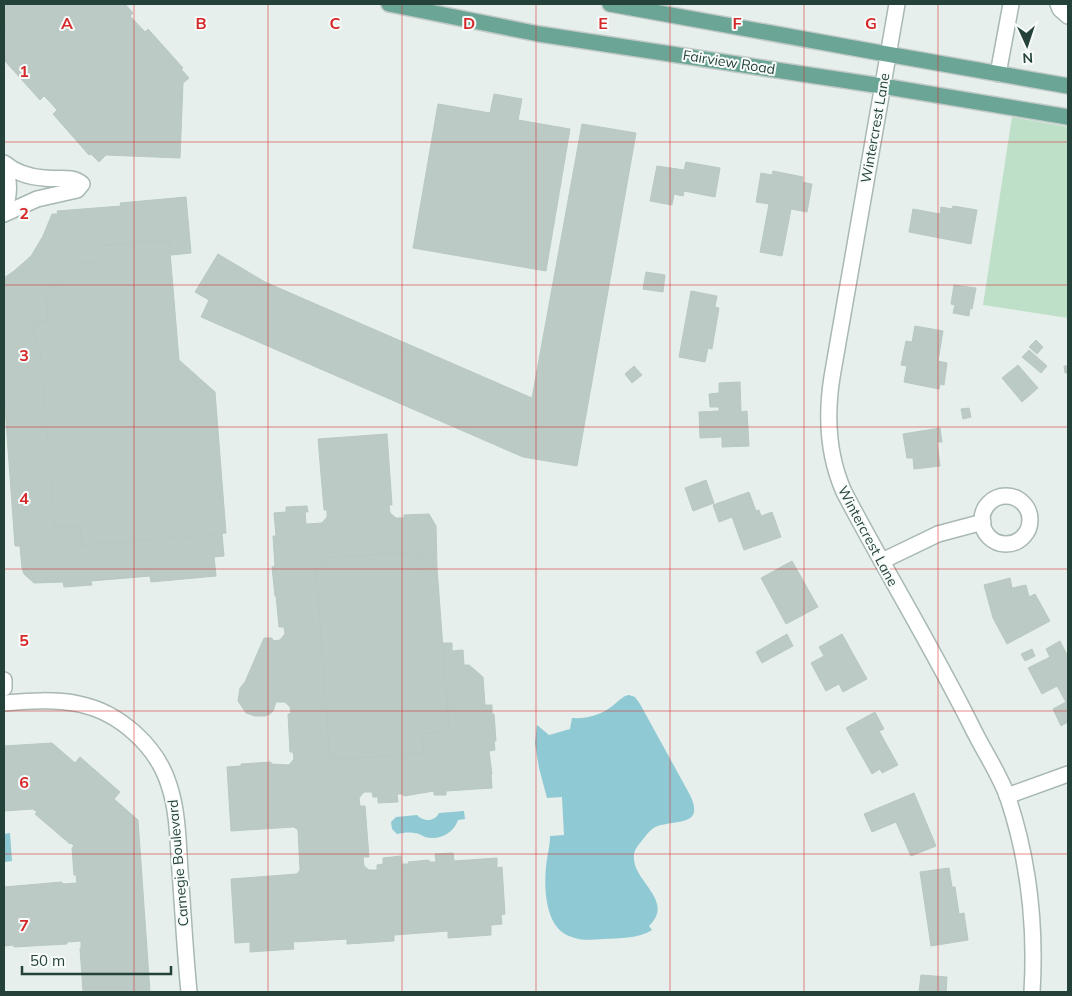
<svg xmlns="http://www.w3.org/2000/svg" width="1072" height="996" font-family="Mulish,sans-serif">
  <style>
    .green { fill: #bfe0c8 }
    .water { fill: #8ec9d4 }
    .building { fill: #bbcac4; stroke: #b8c9c2 }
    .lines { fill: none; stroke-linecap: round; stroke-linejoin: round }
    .minor-casing { stroke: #a8b8b2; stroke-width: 18 }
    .major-casing { stroke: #c2cac8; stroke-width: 18 }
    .minor { stroke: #fff; stroke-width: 15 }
    .major { stroke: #6aa596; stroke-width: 15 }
    .grid { fill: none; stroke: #d62828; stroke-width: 1; stroke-opacity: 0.55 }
    .labels { text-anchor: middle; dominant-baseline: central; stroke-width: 4; stroke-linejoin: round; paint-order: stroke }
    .street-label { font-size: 14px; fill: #24423a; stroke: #f7fbf9 }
    .grid-label { font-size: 16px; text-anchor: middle; font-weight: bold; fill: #d62828; stroke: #f7fbf9; stroke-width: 4; stroke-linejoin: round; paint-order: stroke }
  </style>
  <rect width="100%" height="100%" fill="#e6efeb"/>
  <polygon class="green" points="1012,117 1068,127 1068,318 983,305"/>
  <g class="water">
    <path d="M 629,695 L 635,697 L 640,704 L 690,795 C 706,828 673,819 655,827 C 650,830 647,834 644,838 C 640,843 634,849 634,855 C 631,881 676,900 649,926 L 652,930 C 638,939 619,938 603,939 C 591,940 580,941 569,936 C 545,926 544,889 546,867 C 547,856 550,847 550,836 L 564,835 L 562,797 L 547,798 L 539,768 L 535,743 L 537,725 L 549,735 L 570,729 L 572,718 C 589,719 604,714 616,703 C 621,699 623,696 629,695 Z"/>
    <path d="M 464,811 L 465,819 L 458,820 C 454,833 439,841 425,837 C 421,835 418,833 414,833 C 408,832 403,833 397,834 L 392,829 L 391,822 L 396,817 L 417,815 C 423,822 435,822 439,813 Z"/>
    <polygon points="10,833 12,861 5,862 4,834"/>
  </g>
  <g class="building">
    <polygon points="6,4 125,4 133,13 130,16 145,32 148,29 183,68 181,69 189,78 183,83 180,158 106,155 99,162 91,154 89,155 53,114 57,110 50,102 44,96 40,100 4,60 5,57 4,55 4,45"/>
    <polygon points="494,94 522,99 518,120 570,129 546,271 413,248 438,104 490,113"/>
    <polygon points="582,124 636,133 577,466 523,457 201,317 209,300 195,292 218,254 265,282 532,398"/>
    <polygon points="686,162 720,168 715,197 684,191 683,196 674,194 672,205 650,201 657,166 684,170"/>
    <polygon points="773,171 803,177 802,182 812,184 807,212 791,209 782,256 760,252 769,204 756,202 761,173 772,175"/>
    <polygon points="186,197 191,253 171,255 169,240 98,246 99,262 74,264 46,296 48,322 34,323 35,344 40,344 55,528 80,526 82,545 222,534 224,556 214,557 216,576 151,582 150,576 91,581 92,585 64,587 63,582 34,583 24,574 22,568 20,546 15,546 4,394 4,278 14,271 31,256 43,236 52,214 58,214 57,211 121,206 120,203"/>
    <polygon points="953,206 977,210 971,244 909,232 913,209 940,214 941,207 952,209"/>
    <polygon points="169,240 179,360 215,392 226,533 82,545 80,526 55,528 40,344 35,344 34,323 48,322 46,296 74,264 99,262 98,246"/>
    <polygon points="646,272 665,275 663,292 643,289"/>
    <polygon points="954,285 976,288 972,309 970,308 969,316 953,313 955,305 951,304"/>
    <polygon points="691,291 717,296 715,307 719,308 712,349 708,348 705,362 679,357"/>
    <polygon points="915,326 943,331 938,361 947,363 944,385 940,384 939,389 904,382 907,366 901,365 906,341 912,342"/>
    <polygon points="1036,340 1043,347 1037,354 1029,347"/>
    <polygon points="1029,350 1047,366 1041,373 1022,357"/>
    <polygon points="1018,365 1038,388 1022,402 1002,378"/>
    <polygon points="634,366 642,375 632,383 625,374"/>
    <polygon points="1064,366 1068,366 1068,373 1065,373"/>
    <polygon points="740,382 741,412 747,411 749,446 722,447 722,437 700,438 699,412 719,411 719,407 710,407 709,394 719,393 719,383"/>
    <polygon points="969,408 971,417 963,419 961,409"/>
    <polygon points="940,428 942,442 937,442 940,466 914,469 913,458 907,458 903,434"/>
    <polygon points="387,434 392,505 389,505 390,513 396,518 404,518 404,515 429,514 436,526 437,568 423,569 423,557 418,558 417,552 325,558 326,566 316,567 330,760 423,753 422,734 442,732 442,730 449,729 442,643 452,643 452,651 463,650 464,665 469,665 483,677 485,705 492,705 492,714 494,714 496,741 494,741 495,750 489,751 492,774 491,774 492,788 446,791 446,795 434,795 434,791 404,796 403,794 397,794 398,802 378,803 378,797 373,797 372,792 364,792 359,798 360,806 365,806 369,857 363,857 364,866 369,870 377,870 377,865 383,864 383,858 401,856 402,864 409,864 408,862 429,860 429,862 436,862 435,854 453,853 454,861 497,858 497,868 502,867 505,914 501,915 502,924 491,925 491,935 448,938 448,931 394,935 394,941 347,944 347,939 293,942 294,949 250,952 250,942 235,943 231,879 297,874 300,870 298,830 294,827 231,831 227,767 241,766 241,764 271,762 271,764 289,765 294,759 293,752 290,752 288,714 291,714 290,707 285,702 276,702 273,711 270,714 265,716 255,716 246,713 238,701 240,688 245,682 264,638 272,638 273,641 280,640 285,634 284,627 279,627 276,596 275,596 272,567 275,566 273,536 276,536 274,513 286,512 286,507 307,506 308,512 305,512 306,524 322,523 327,517 327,510 324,510 318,439"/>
    <polygon points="706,480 714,503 693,511 685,488"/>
    <polygon points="749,492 756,511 759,510 761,516 772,512 781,537 744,550 732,517 719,522 713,505"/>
    <polygon points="417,552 418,558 423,557 423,569 437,568 449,729 442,730 442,732 422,734 423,753 330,760 316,567 326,566 325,558"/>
    <polygon points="792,561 818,607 786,624 761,578"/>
    <polygon points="1010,578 1012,588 1026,585 1029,597 1035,594 1050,621 1007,644 993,618 984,585"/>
    <polygon points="787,634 793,646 762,663 756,652"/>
    <polygon points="842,634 867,679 843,692 839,684 826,691 811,663 824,656 819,647"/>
    <polygon points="1060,641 1068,657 1068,722 1061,726 1053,709 1066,702 1057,686 1042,694 1028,668 1050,657 1046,649"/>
    <polygon points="1032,649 1035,656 1025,661 1021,654"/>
    <polygon points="875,712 884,729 879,731 898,765 882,773 880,769 872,774 846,728"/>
    <polygon points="52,743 75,763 80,757 120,792 114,799 138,820 150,992 83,992 80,948 81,948 81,941 67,942 67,944 14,947 14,945 4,946 4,887 62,882 62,884 77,883 76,875 74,875 72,848 74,846 71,843 70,844 35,814 37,812 33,809 4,811 4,746"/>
    <polygon points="914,793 936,846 911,856 896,822 872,832 864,814"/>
    <polygon points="949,868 952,887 955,887 959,914 964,913 968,940 931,946 920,872"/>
    <polygon points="921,975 947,977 946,992 919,992"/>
  </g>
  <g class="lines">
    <g class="minor-casing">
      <g id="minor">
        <path d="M 897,4 L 832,377 C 826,415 828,456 844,492 C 886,572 934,650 974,731 C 985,753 1000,775 1008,798 C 1029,861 1036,926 1032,992"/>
        <polyline points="1058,4 1060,9 1068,16"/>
        <polyline points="998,74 1011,4"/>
        <path d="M 4,163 C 16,173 29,177 44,178 C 57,180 72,175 82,184 L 77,190 L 37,199 L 4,214"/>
        <path d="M 4,165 C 10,180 10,195 4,211"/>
        <circle cx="1006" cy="520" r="24"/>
        <polyline points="882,561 938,534 983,522"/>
        <polyline points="4,680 4,688"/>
        <path d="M 4,703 C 29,701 54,699 79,704 C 119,712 157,746 169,785 C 178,812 178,842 180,871 C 183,911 185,952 189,992"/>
        <polyline points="1007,796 1068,774"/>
      </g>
    </g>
    <g class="major-casing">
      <g id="major">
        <polyline points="389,4 539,34 882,86 1068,117"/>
        <path d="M 610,4 C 763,31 915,60 1068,86"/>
      </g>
    </g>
    <use href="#minor" class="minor"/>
    <use href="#major" class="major"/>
  </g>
  <path class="grid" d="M 134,4 L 134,992M 268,4 L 268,992M 402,4 L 402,992M 536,4 L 536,992M 670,4 L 670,992M 804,4 L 804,992M 938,4 L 938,992M 4,142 L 1068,142M 4,285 L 1068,285M 4,427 L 1068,427M 4,569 L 1068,569M 4,711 L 1068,711M 4,854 L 1068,854"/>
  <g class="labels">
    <g class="street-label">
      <text transform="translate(729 62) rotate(9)">Fairview Road</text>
      <text transform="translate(875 128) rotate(-80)">Wintercrest Lane</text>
      <text transform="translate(868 536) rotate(62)">Wintercrest Lane</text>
      <text transform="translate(178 863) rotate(-95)">Carnegie Boulevard</text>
    </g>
  </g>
  <g class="grid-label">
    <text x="67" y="29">A</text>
    <text x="201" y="29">B</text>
    <text x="335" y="29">C</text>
    <text x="469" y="29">D</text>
    <text x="603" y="29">E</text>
    <text x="737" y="29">F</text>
    <text x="871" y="29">G</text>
    <text x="24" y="77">1</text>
    <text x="24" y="219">2</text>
    <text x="24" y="361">3</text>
    <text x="24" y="504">4</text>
    <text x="24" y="646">5</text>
    <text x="24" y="788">6</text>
    <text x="24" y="931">7</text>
  </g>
  <rect width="1072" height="996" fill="none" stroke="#24423a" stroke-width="10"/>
  <g transform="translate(1027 45) rotate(177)" stroke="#f7fbf9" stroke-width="4" paint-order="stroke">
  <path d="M0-4L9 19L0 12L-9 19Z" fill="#24423a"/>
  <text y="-8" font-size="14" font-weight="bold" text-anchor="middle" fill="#24423a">N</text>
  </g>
  <path d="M22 966v8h149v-8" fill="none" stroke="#24423a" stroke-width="2.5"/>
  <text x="30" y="966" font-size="15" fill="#24423a" stroke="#f7fbf9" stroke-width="4" paint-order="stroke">50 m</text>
</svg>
